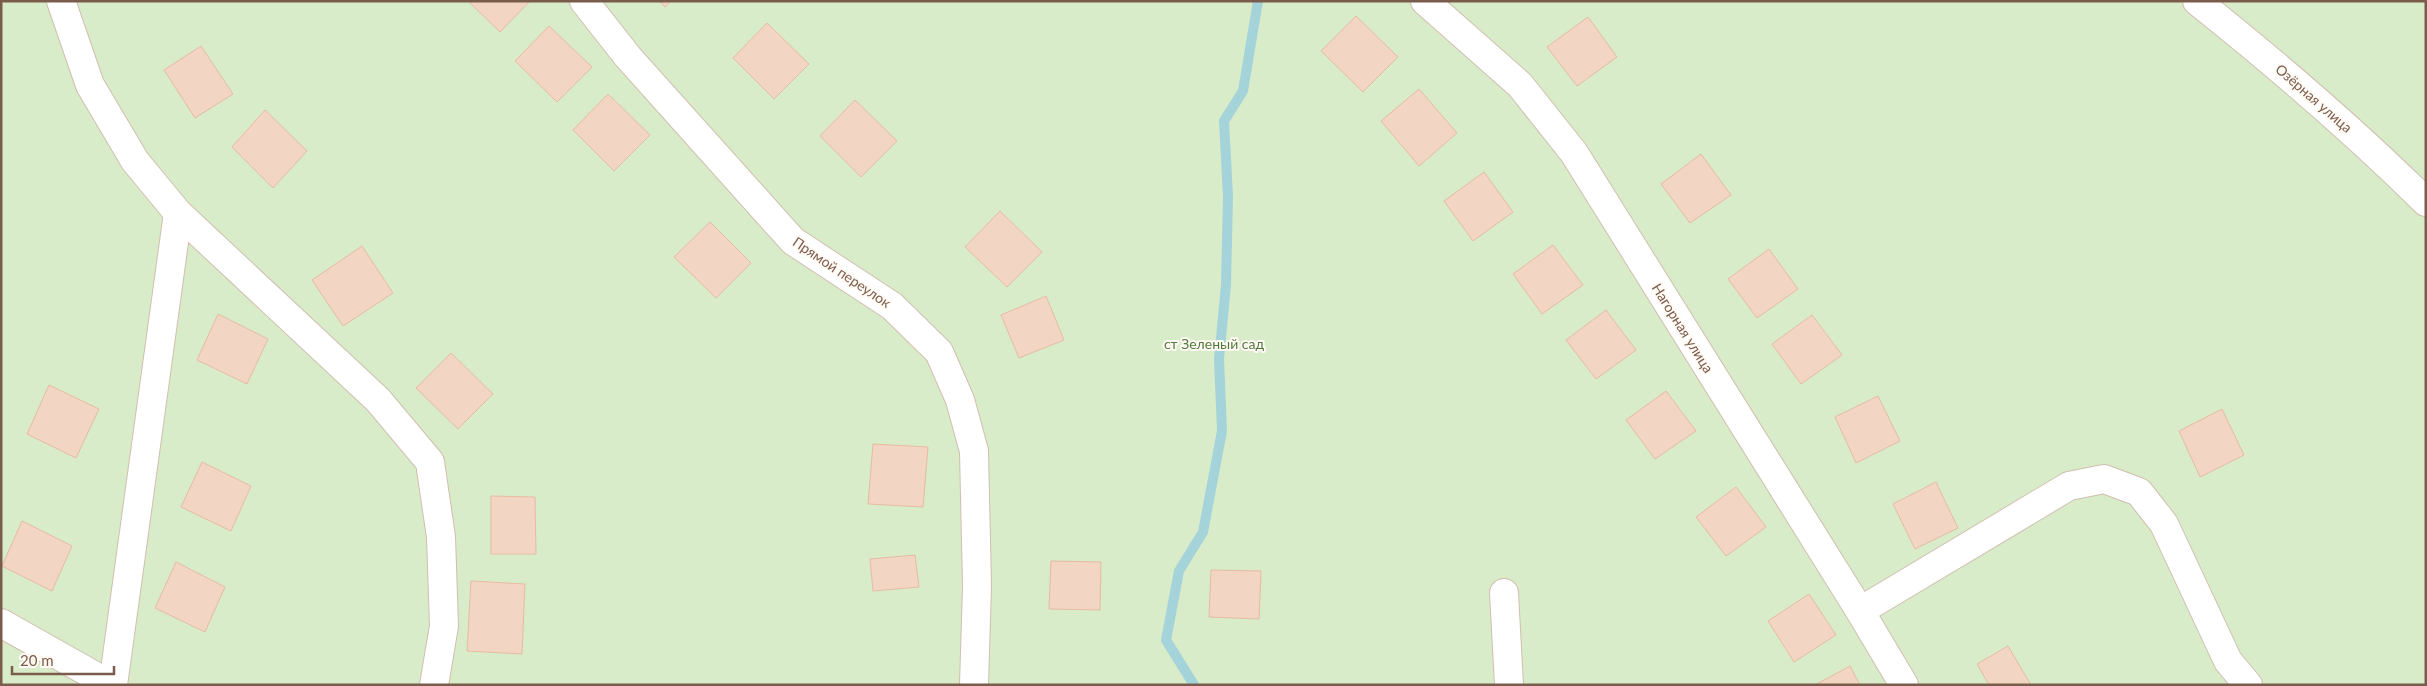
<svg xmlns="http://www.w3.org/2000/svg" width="2427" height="686" font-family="Lato,sans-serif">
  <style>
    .green { fill: #d8ecc9 }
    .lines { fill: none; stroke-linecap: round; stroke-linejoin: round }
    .stream { stroke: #a5d3da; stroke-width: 10 }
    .building { fill: #f3d5c3; stroke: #e6bba3 }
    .street-casing { stroke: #d1beb0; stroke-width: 30 }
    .street { stroke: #fff; stroke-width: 28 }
    .labels { text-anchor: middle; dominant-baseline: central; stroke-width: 4; stroke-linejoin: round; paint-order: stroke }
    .street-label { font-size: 14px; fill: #7a5c4d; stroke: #fffaf3 }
    .park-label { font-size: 14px; fill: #537a41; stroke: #fffaf3 }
  </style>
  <rect width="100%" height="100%" fill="#fdf6ec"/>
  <rect class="green" x="1" y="1" width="2425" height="684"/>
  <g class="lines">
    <polyline class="stream" points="1194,685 1166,640 1179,571 1203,532 1222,431 1219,359 1226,285 1228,196 1224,121 1243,91 1258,1"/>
  </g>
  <g class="building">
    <polygon points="468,1 530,1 500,32"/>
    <polygon points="659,1 671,1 665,7"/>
    <polygon points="1356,16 1398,57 1363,92 1321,51"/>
    <polygon points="1588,17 1617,57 1577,86 1547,47"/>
    <polygon points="767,23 809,64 774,99 733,58"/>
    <polygon points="549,26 592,67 557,102 515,61"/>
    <polygon points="201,46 233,94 195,118 164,70"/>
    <polygon points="1419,89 1457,133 1419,166 1381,121"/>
    <polygon points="608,94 650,135 614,171 573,130"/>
    <polygon points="855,100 897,141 861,177 820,136"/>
    <polygon points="265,110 307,151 273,188 232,147"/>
    <polygon points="1701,154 1731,195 1690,223 1661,184"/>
    <polygon points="1484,172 1513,212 1473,241 1444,201"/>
    <polygon points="1000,211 1042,252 1007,287 965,247"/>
    <polygon points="710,222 751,263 716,298 674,257"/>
    <polygon points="1553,245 1583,285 1542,314 1513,274"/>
    <polygon points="362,246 393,293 343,326 312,280"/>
    <polygon points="1769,249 1798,289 1757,318 1728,279"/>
    <polygon points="1046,296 1064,340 1019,358 1001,315"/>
    <polygon points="1606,310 1636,350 1596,379 1566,340"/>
    <polygon points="218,314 268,339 247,384 197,360"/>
    <polygon points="1812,315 1842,355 1801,384 1772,344"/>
    <polygon points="451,353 493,394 458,429 416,388"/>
    <polygon points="49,385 99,409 76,458 27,434"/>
    <polygon points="1666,391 1696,431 1655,459 1626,420"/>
    <polygon points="1878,396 1900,441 1856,463 1835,417"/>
    <polygon points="2222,409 2244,455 2200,477 2179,431"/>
    <polygon points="873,444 928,447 923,507 868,504"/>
    <polygon points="202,462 251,486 231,531 181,507"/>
    <polygon points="1936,482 1958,528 1915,549 1893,504"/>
    <polygon points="1736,487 1766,527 1726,556 1696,517"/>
    <polygon points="491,496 535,497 536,554 491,554"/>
    <polygon points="22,521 72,546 52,591 2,566"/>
    <polygon points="915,555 919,587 873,591 870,559"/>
    <polygon points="1051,561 1101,562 1100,610 1049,609"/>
    <polygon points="176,562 225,587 205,632 155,608"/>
    <polygon points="1211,570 1261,571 1259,619 1209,617"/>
    <polygon points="471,581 525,584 522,654 467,651"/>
    <polygon points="1809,594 1836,635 1794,662 1768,621"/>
    <polygon points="2008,646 2031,685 1989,685 1977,664"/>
    <polygon points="1850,666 1860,685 1815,685"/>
  </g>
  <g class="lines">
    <g class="street-casing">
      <g id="street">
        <polyline points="61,1 90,85 135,161 178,213 378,400 430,462 441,537 444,626 434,685"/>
        <polyline points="584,1 628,57 793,241 892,306 939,352 960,400 974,451 977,586 974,685"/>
        <polyline points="1425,1 1520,85 1574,153 1860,611 1904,685"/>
        <path d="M 2197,1 C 2276,64 2353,130 2426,202"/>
        <polyline points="1504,593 1509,685"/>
        <polyline points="1860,611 2069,486 2104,479 2139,492 2164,524 2228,661 2248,685"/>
        <polyline points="1,623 111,685"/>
        <polyline points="113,685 178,213"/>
      </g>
    </g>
    <use href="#street" class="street"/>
  </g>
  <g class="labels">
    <g class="street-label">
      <text transform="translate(2314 98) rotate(41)">Озёрная улица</text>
      <text transform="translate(842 272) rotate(34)">Прямой переулок</text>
      <text transform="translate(1683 328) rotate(58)">Нагорная улица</text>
    </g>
    <g class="park-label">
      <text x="1214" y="343">ст Зеленый сад</text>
    </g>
  </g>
  <rect width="2427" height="686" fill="none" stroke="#7a5c4d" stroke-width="5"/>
  <path d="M12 666v8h102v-8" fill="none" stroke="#7a5c4d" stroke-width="2.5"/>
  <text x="20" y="666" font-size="15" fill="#7a5c4d" stroke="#fffaf3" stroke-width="4" paint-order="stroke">20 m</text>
</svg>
